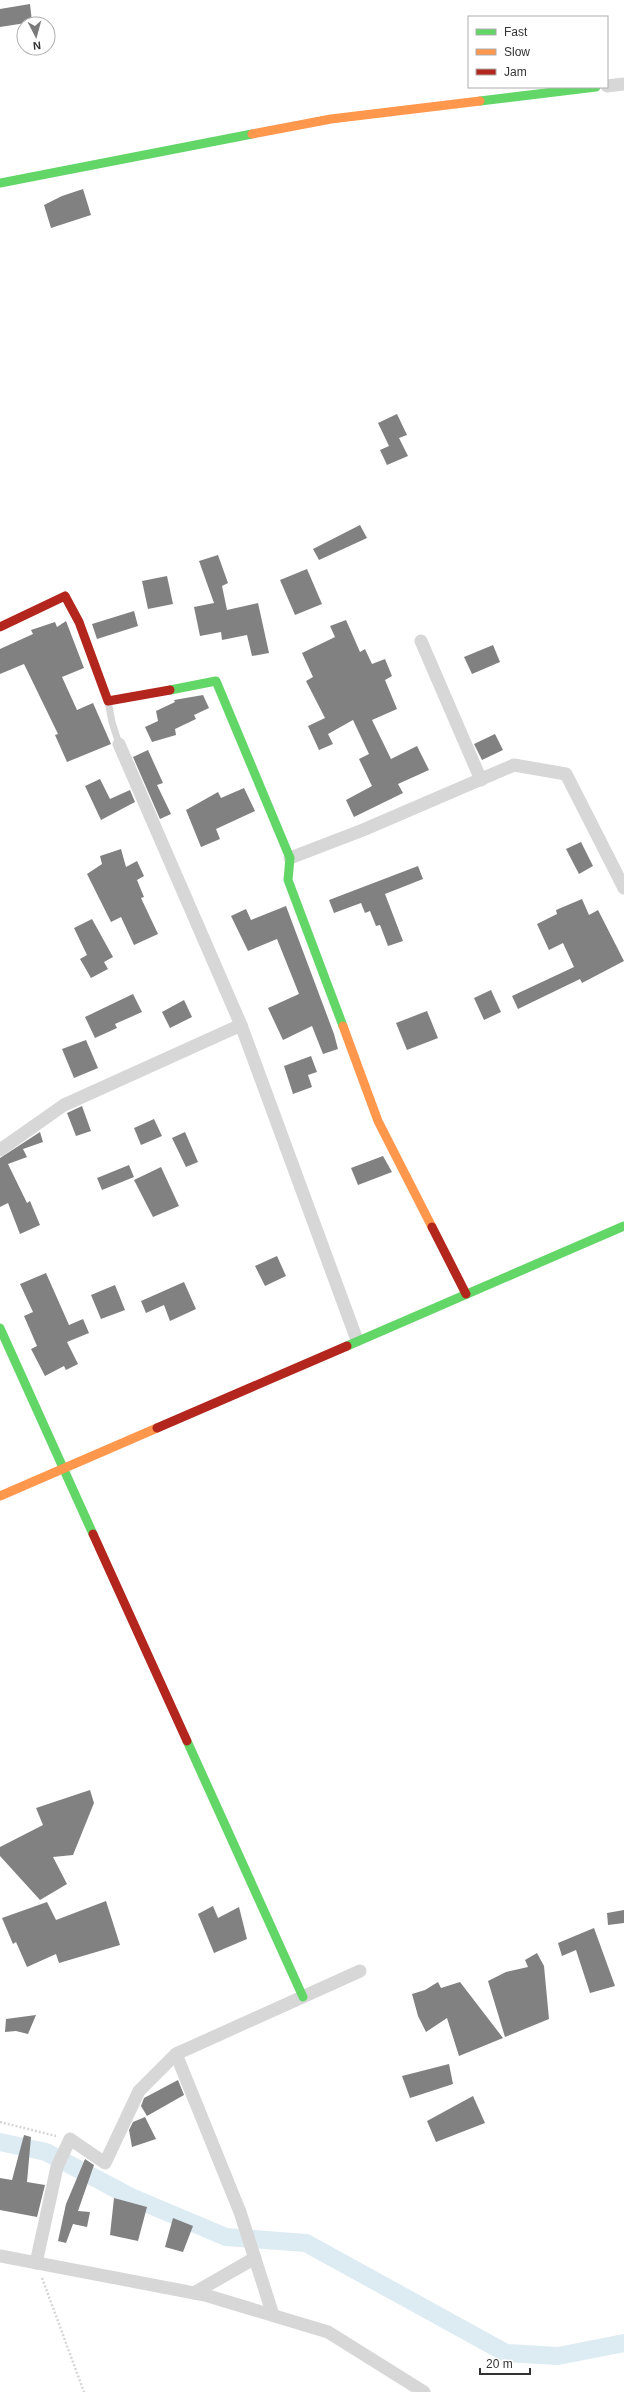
<svg xmlns="http://www.w3.org/2000/svg" width="624" height="2392" font-family="Helvetica,sans-serif">
  <style>
    .lines { fill: none; stroke-linecap: round; stroke-linejoin: round }
    .canal { stroke: #ddebf3; stroke-width: 18 }
    .building { fill: #818181 }
    .path { stroke: #d6d6d6; stroke-width: 2.5; stroke-dasharray: 2 2; stroke-linecap: butt }
    .lane { stroke: #d7d7d7; stroke-width: 7 }
    .street { stroke: #d7d7d7; stroke-width: 13 }
    .fast { stroke: #63d668; stroke-width: 9 }
    .slow { stroke: #ff974d; stroke-width: 9 }
    .jam { stroke: #b3261e; stroke-width: 9 }
  </style>
  <rect width="100%" height="100%" fill="#fff"/>
  <g class="lines">
    <polyline class="canal" points="0,2142 46,2152 131,2197 226,2237 306,2243 506,2353 558,2356 624,2343"/>
  </g>
  <g class="building">
    <polygon points="30,4 32,22 0,27 0,9"/>
    <polygon points="83,189 91,215 51,228 44,205 62,196"/>
    <polygon points="397,414 407,435 399,438 408,456 387,465 380,450 389,446 378,423"/>
    <polygon points="360,525 367,538 319,560 313,549"/>
    <polygon points="218,555 228,583 222,586 227,610 258,603 269,653 252,656 247,635 222,640 221,632 200,636 194,607 214,603 199,561"/>
    <polygon points="307,569 322,604 295,615 280,580"/>
    <polygon points="167,576 173,604 148,609 142,581"/>
    <polygon points="134,611 138,626 97,639 92,624"/>
    <polygon points="346,620 360,652 365,649 372,664 385,659 392,676 385,680 397,709 372,720 391,759 417,746 429,770 398,784 403,793 354,817 346,800 372,786 359,759 369,754 353,720 328,734 333,744 319,750 308,726 325,718 306,681 313,677 302,653 335,637 330,626"/>
    <polygon points="66,621 84,668 62,677 77,710 93,703 111,744 67,762 55,735 58,734 24,664 0,674 0,649 33,634 31,630 55,622 57,627"/>
    <polygon points="493,645 500,662 472,674 464,657"/>
    <polygon points="203,695 209,708 194,715 196,719 175,729 176,735 152,742 145,727 158,721 156,711 175,702 174,700"/>
    <polygon points="495,734 503,750 482,760 474,744"/>
    <polygon points="148,750 163,783 157,785 171,814 160,819 133,757"/>
    <polygon points="100,779 110,799 130,790 135,802 101,820 85,786"/>
    <polygon points="244,788 255,811 216,829 220,839 201,847 186,810 218,792 221,798"/>
    <polygon points="581,842 593,866 579,874 566,849"/>
    <polygon points="121,849 126,867 137,861 144,876 137,880 144,897 141,898 158,934 134,945 121,917 111,922 87,874 102,864 100,856"/>
    <polygon points="418,866 423,879 385,894 403,941 388,946 380,925 376,926 370,911 365,913 361,903 334,913 329,900"/>
    <polygon points="582,899 589,915 598,910 624,961 582,983 580,979 518,1009 512,996 574,967 563,943 549,950 537,924 557,914 556,910"/>
    <polygon points="286,906 334,1034 338,1049 323,1054 312,1026 283,1040 268,1008 299,994 277,939 248,951 231,916 246,909 251,920"/>
    <polygon points="92,919 113,957 104,962 108,969 91,978 80,959 87,955 74,928"/>
    <polygon points="491,990 501,1012 484,1020 474,998"/>
    <polygon points="133,994 142,1012 115,1024 117,1028 95,1038 85,1017"/>
    <polygon points="184,1000 192,1017 170,1028 162,1012"/>
    <polygon points="427,1011 438,1038 407,1050 396,1023"/>
    <polygon points="86,1040 98,1068 74,1078 62,1049"/>
    <polygon points="311,1056 317,1072 308,1075 312,1087 293,1094 284,1066"/>
    <polygon points="82,1106 91,1131 76,1136 67,1113"/>
    <polygon points="154,1119 162,1136 141,1145 134,1128"/>
    <polygon points="40,1132 43,1142 23,1149 27,1157 8,1164 27,1203 30,1201 40,1225 20,1234 8,1203 0,1207 0,1158"/>
    <polygon points="185,1132 198,1162 186,1167 172,1138"/>
    <polygon points="383,1156 392,1172 358,1185 351,1168"/>
    <polygon points="129,1165 134,1177 102,1190 97,1178"/>
    <polygon points="161,1167 179,1206 153,1217 134,1180"/>
    <polygon points="277,1256 286,1276 265,1286 255,1266"/>
    <polygon points="46,1273 69,1325 83,1319 89,1333 67,1342 78,1364 66,1370 64,1366 45,1376 31,1349 37,1346 24,1316 33,1312 20,1284"/>
    <polygon points="184,1282 196,1309 170,1321 164,1305 146,1313 141,1301"/>
    <polygon points="115,1285 125,1310 101,1319 91,1295"/>
    <polygon points="90,1790 94,1803 73,1855 53,1857 67,1884 40,1900 0,1856 0,1847 43,1825 36,1808"/>
    <polygon points="106,1901 120,1945 59,1963 56,1954 27,1967 16,1942 13,1944 2,1918 47,1902 56,1920"/>
    <polygon points="213,1906 218,1918 239,1907 247,1939 214,1953 198,1914"/>
    <polygon points="624,1910 624,1923 608,1925 607,1913"/>
    <polygon points="594,1928 615,1986 590,1993 576,1950 562,1956 558,1943"/>
    <polygon points="537,1953 544,1966 549,2019 505,2037 488,1981 506,1972 528,1967 525,1960"/>
    <polygon points="438,1982 441,1988 460,1982 503,2038 459,2056 447,2018 426,2032 418,2016 412,1994 425,1990"/>
    <polygon points="36,2015 28,2034 16,2031 5,2032 6,2019"/>
    <polygon points="449,2064 453,2084 410,2098 402,2076"/>
    <polygon points="178,2080 184,2095 147,2116 141,2106 144,2098"/>
    <polygon points="473,2096 485,2123 436,2142 427,2121"/>
    <polygon points="145,2117 156,2139 132,2147 129,2130 133,2122"/>
    <polygon points="24,2135 31,2137 27,2182 45,2185 37,2217 0,2210 0,2178 12,2180"/>
    <polygon points="85,2159 94,2165 78,2211 90,2212 87,2227 73,2224 66,2243 58,2241 66,2204"/>
    <polygon points="114,2198 147,2207 138,2241 110,2235"/>
    <polygon points="173,2218 193,2226 183,2252 165,2247"/>
  </g>
  <g class="lines">
    <g class="path">
      <polyline points="0,2122 56,2136"/>
      <polyline points="42,2278 84,2392"/>
    </g>
    <polyline class="lane" points="108,701 112,722 119,744"/>
    <g class="street">
      <polyline points="607,86 624,84"/>
      <polyline points="421,641 481,780"/>
      <polyline points="119,744 241,1025 357,1340"/>
      <polyline points="290,858 363,830 514,765 566,774 624,888"/>
      <polyline points="0,1150 64,1105 241,1025"/>
      <polyline points="0,2256 205,2295 328,2332 424,2392"/>
      <polyline points="36,2263 57,2167 70,2139 105,2163 139,2091 176,2054"/>
      <polyline points="194,2293 255,2258"/>
      <polyline points="273,2315 240,2212 176,2054 360,1971"/>
    </g>
    <g class="fast">
      <polyline points="480,101 596,87"/>
      <polyline points="0,183 252,134"/>
      <polyline points="170,690 216,681 290,858 288,880 343,1026"/>
      <polyline points="0,1328 93,1534"/>
      <polyline points="347,1346 624,1226"/>
      <polyline points="187,1741 303,1997"/>
    </g>
    <g class="slow">
      <polyline points="252,134 331,119 480,101"/>
      <polyline points="343,1026 378,1121 432,1227"/>
      <polyline points="0,1496 157,1428"/>
    </g>
    <g class="jam">
      <polyline points="0,627 65,596 79,622 108,701 170,690"/>
      <polyline points="432,1227 466,1294"/>
      <polyline points="157,1428 347,1346"/>
      <polyline points="93,1534 187,1741"/>
    </g>
  </g>
  <rect x="468" y="16" width="140" height="72" fill="#ffffff" stroke="#adadad"/>
  <rect x="476" y="29" width="20" height="6" fill="#63d668" stroke="#adadad"/>
  <text x="504" y="36" font-size="12" fill="#333333">Fast</text>
  <rect x="476" y="49" width="20" height="6" fill="#ff974d" stroke="#adadad"/>
  <text x="504" y="56" font-size="12" fill="#333333">Slow</text>
  <rect x="476" y="69" width="20" height="6" fill="#b3261e" stroke="#adadad"/>
  <text x="504" y="76" font-size="12" fill="#333333">Jam</text>
  <g transform="translate(36 36) rotate(174)"><circle r="19" fill="#ffffff" stroke="#adadad"/>
  <path d="M0-3L7 15L0 10L-7 15Z" fill="#7a7a7a"/>
  <text y="-6" font-size="11" font-weight="bold" text-anchor="middle" fill="#333333">N</text>
  </g>
  <path d="M480 2368v6h50v-6" fill="none" stroke="#333333" stroke-width="2"/>
  <text x="486" y="2368" font-size="12" fill="#333333" stroke="#ffffff" stroke-width="3" paint-order="stroke">20 m</text>
</svg>
